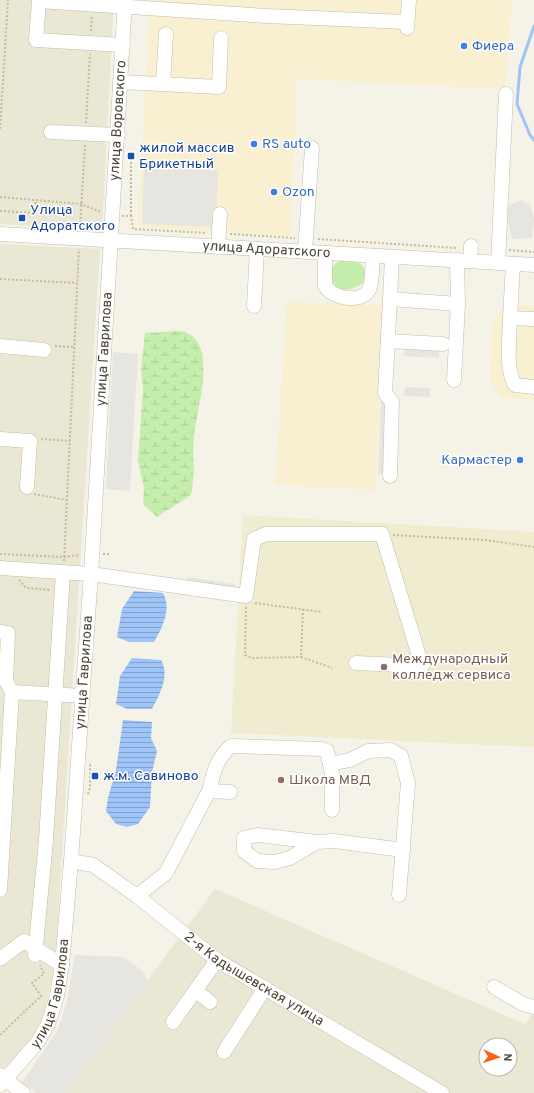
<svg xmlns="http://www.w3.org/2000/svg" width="534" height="1093" font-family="Overpass,sans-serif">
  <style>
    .residential { fill: #eae7d5; fill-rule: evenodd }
    .commercial { fill: #f9efd1 }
    .education { fill: #f0ecd0 }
    .green { fill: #c5eeac }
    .wetland { fill: url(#wetland-marsh) }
    .parking { fill: #e6e5e0 }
    .water { fill: url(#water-rules) }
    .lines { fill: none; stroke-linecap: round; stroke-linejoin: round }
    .stream { stroke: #9ec4f8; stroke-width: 3 }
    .minor-casing { stroke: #c2bea9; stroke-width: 15 }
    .path { stroke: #c5bd98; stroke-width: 2; stroke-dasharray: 2 2; stroke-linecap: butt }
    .minor { stroke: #fff; stroke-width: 14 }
    .shop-dot { fill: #3f7fe0; stroke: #fff; stroke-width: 1.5 }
    .transit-dot { fill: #1a4fb4; stroke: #fff; stroke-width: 1.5 }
    .education-dot { fill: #8d6e63; stroke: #fff; stroke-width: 1.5 }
    .labels { text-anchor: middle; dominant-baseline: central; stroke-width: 3; stroke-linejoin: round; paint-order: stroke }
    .shop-label { font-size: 14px; fill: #366cbe; stroke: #fff; text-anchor: start }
    .street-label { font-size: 14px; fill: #4a4535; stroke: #fff }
    .transit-label { font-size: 14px; fill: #164399; stroke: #fff; text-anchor: start }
    .education-label { font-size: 14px; fill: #785e54; stroke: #fff; text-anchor: start }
  </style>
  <defs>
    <pattern id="wetland-marsh" width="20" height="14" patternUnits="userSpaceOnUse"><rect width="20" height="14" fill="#c5eeac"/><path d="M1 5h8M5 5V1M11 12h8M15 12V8" fill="none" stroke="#abcd95"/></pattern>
    <pattern id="water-rules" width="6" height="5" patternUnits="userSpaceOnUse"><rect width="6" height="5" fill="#9ec4f8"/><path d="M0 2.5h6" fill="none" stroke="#83a1ca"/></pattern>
  </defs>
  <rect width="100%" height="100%" fill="#f5f3e7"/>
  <g class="residential">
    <polygon points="0,0 114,0 102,230 0,224"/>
    <polygon points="0,244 100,249 56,950 51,985 42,1019 26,1047 0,1072"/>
    <path d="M 215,889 L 525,1024 L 534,1011 L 534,1093 L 64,1093 ZM 486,1045 L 510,1045 L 510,1069 L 486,1069 Z"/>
  </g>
  <g class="commercial">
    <polygon points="150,0 512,0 505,89 297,79 290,236 138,227"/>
    <polygon points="287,302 385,306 375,490 275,485"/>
    <polygon points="504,304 534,306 534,399 502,398 490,382 491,329"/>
  </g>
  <polygon class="education" points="243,515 534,532 534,747 231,733"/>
  <path class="green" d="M 342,259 C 358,261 367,262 365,281 C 350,294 333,294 329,272 L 336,263 Z"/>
  <path class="wetland" d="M 175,331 C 178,331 184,331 187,333 C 218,346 196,412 194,437 C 192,458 196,473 191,495 L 157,517 L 143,504 L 144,488 L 138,461 L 143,389 L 141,370 L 145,333 Z"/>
  <g class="parking">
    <polygon points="144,167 218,170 216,227 142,224"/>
    <polygon points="521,200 531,206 534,220 532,238 512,239 505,207"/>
    <polygon points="405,349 439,351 439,358 404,356"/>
    <polygon points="113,352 138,354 130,491 106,489"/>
    <polygon points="405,387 430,388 430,397 404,396"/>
    <polygon points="381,401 389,401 385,474 378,474"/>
    <polygon points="187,577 235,584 234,591 186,584"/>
    <polygon points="75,955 123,957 143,971 149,984 67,1093 36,1093 22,1082 58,1030 66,1005"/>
  </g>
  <g class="water">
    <path d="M 134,591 L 163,593 C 172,609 162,628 154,642 L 129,642 L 117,637 L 122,609 Z"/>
    <path d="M 132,658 L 161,660 C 170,676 160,694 152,709 L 127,709 L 116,704 L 120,676 Z"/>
    <polygon points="123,720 152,722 151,738 157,751 152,772 150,807 138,824 127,827 116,824 106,811 108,798 116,770"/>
  </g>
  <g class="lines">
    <polyline class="stream" points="534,26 520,67 517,104 530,135 534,140"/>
    <g class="minor-casing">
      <g id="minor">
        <polyline points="407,28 409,0"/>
        <polyline points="123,45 36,40 39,1 267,16 407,22"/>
        <polyline points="121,82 219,87 221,38"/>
        <polyline points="163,84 166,34"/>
        <polyline points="51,132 118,135"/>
        <path id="s1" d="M 0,234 L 534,265"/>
        <polyline points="218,247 220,214"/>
        <polyline points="305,252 312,148"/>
        <path d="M 325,253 L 325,286 C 332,298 360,304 369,290 C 373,282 372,265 373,256"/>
        <polyline points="392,257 390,299 458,304 454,380"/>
        <polyline points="457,260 458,304"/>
        <polyline points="470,261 471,246"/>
        <polyline points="498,263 506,94"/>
        <polyline points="513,264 510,318 534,319"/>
        <polyline points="254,306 257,249"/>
        <path d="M 510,318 C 510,336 505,370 515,385 L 534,387"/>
        <polyline points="388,341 443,344"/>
        <polyline points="0,346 44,350"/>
        <polyline points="0,439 30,441 27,487"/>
        <polyline points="390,476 392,402 385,393 390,299"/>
        <polyline points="0,568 91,574 246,596 254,539 266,534 382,534 422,666 356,663"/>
        <polyline points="0,632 8,633 6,681 12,692 83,696"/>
        <polyline points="330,764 350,760 368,751 391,750 401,756 408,783 399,895"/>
        <path d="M 209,791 C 213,774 217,757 231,746 L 322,749 L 327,751 L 332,773 L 332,810"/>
        <polyline points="317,842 258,835 244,838 244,851 257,861 275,862 290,858 317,842 334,841 403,850"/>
        <path id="s2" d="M 71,861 L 93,865 L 137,896 L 217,960 L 442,1093"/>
        <polyline points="0,890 12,692"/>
        <polyline points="137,896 166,873 209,791 230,792"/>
        <polyline points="35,955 46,840 63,572"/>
        <polyline points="0,959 24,941 62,965"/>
        <polyline points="494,987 523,1004 534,1007"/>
        <polyline points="196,991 210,1002"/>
        <polyline points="173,1022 217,960"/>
        <polyline points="224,1052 265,988"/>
        <polyline points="0,1075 23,1093"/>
        <path id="s3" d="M 0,1085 L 37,1043 L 48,1024 L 57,996 L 62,965 L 71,861 L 91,574 L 125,0"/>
      </g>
    </g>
    <g class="path">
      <polyline points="91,31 92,16"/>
      <polyline points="86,123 90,54"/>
      <polyline points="0,129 8,0"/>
      <polyline points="0,197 81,204 101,212"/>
      <polyline points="0,211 35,213 36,200"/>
      <polyline points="122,216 131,216 133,229 207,233"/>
      <polyline points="131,216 131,156"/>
      <polyline points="80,227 85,144"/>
      <polyline points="230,234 295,238"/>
      <polyline points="318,239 457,248"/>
      <polyline points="509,250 534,252"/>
      <polyline points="0,279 77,283"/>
      <polyline points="55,346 74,347"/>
      <polyline points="41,439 70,441"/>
      <polyline points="34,494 67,500"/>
      <polyline points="393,535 485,540 534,547"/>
      <polyline points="0,554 64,557 80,555"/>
      <polyline points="103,554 109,554"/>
      <polyline points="64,561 79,249"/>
      <polyline points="19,580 26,588 51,590"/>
      <polyline points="255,603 322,612"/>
      <polyline points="246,607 245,655 252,658 301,657"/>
      <polyline points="303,609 301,657 332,668"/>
      <polyline points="88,794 90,788 90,762"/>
      <polyline points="0,1035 41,996 32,983 44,974 40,965"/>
    </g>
    <use href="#minor" class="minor"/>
  </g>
  <g class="shop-dot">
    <circle cx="464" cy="46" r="4"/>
    <circle cx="254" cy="144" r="4"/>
    <circle cx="274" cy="192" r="4"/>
    <circle cx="520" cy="460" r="4"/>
  </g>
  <g class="transit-dot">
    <rect x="127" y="152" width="8" height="8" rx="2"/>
    <rect x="18" y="214" width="8" height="8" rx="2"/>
    <rect x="91" y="772" width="8" height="8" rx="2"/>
  </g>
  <g class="education-dot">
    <circle cx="384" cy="667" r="4"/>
    <circle cx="281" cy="780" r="4"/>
  </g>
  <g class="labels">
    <g class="shop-label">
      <text x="472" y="46">Фиера</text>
      <text x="262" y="144">RS auto</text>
      <text x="282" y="192">Ozon</text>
      <text x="512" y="460" text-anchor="end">Кармастер</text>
    </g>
    <g class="street-label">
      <text stroke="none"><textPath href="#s3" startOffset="985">улица Воровского</textPath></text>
      <text stroke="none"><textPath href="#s1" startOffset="267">улица Адоратского</textPath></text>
      <text stroke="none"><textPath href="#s3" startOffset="756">улица Гаврилова</textPath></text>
      <text stroke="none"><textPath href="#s3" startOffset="432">улица Гаврилова</textPath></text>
      <text stroke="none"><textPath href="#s2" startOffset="220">2-я Кадышевская улица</textPath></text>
      <text stroke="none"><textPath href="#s3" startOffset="108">улица Гаврилова</textPath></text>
    </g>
    <g class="transit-label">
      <text x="139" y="148">жилой массив<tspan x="139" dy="16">Брикетный</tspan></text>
      <text x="30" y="210">Улица<tspan x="30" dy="16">Адоратского</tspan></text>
      <text x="103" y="776">ж.м. Савиново</text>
    </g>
    <g class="education-label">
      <text x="392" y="659">Международный<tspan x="392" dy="16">колледж сервиса</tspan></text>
      <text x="289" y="780">Школа МВД</text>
    </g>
  </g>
  <g transform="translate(498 1057) rotate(93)"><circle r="19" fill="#ffffff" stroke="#b7b5ae"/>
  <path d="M0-3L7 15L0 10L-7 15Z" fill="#ff5f15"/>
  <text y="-6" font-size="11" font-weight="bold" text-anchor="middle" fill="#4a4535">N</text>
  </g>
</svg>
